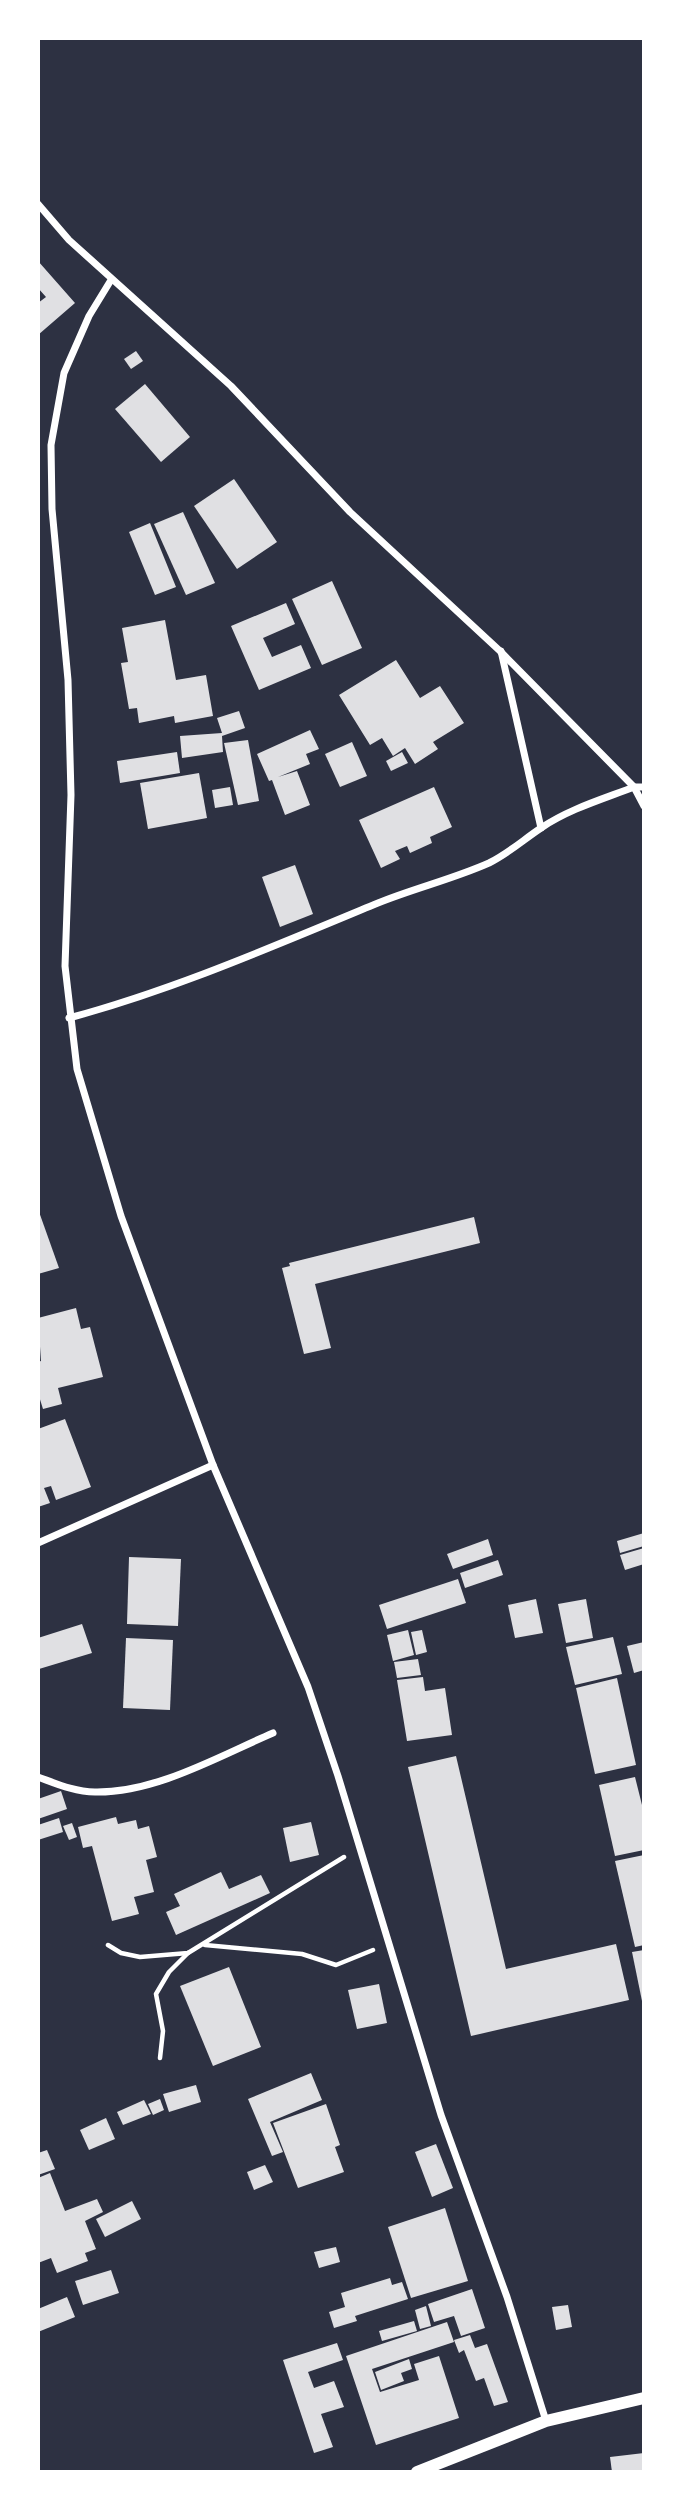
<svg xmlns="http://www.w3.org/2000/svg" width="682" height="2510" font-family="Merriweather,serif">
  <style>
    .building { fill: #e0e0e3 }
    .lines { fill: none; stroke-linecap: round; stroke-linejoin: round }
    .path { stroke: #fff; stroke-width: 4.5 }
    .minor { stroke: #fff; stroke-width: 7 }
    .tertiary { stroke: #fff; stroke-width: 12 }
  </style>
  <rect width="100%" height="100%" fill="#2d3142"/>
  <g class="building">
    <polygon points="38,261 75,303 38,335 38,303 46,297 38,288"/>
    <polygon points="136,351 143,361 131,369 124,359"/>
    <polygon points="145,384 190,437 161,462 115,409"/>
    <polygon points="234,479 277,542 237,569 194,506"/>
    <polygon points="183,512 215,583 186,595 154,524"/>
    <polygon points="150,523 176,587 155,595 129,532"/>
    <polygon points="332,581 362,648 322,665 292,599"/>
    <polygon points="286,603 295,624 263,638 272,657 301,645 311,668 259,690 231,626"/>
    <polygon points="165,620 176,680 206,675 213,716 175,723 174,716 139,723 137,708 129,709 121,663 128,662 122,628"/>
    <polygon points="396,660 420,698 440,686 464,723 433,742 438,749 415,764 405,748 393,756 382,738 370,745 339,695"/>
    <polygon points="239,711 245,728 222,736 223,752 182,758 180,736 222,733 217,718"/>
    <polygon points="310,730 319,749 306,754 310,764 278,777 297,771 310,805 285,815 272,780 269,781 257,754"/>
    <polygon points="248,740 259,801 238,805 224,743"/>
    <polygon points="352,742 367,776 340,787 325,754"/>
    <polygon points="177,752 180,773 120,783 117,761"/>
    <polygon points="402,752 408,763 391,771 386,761"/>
    <polygon points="199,773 207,818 148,829 140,783"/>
    <polygon points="230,787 233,805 215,808 212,790"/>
    <polygon points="434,787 452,827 430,837 432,843 410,853 407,846 395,851 400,859 381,868 359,820"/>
    <polygon points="295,865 313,914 280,927 262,877"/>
    <polygon points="38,1209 59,1268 38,1274"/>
    <polygon points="474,1217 480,1243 315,1284 331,1348 304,1354 282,1268 290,1266 289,1263"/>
    <polygon points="76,1308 81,1329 90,1327 103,1377 58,1388 62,1404 43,1409 38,1393 38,1362 41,1361 38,1318"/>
    <polygon points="65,1419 91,1487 56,1500 51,1486 44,1488 50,1503 38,1507 38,1429"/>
    <polygon points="644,1533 644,1546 620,1553 617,1541"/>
    <polygon points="488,1539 493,1555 453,1569 447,1554"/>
    <polygon points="644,1548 644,1564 625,1570 620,1555"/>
    <polygon points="129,1557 181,1559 178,1626 127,1624"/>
    <polygon points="498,1560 503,1575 465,1588 460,1573"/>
    <polygon points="458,1579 466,1603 387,1629 379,1605"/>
    <polygon points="536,1599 543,1633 515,1638 508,1605"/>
    <polygon points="586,1599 593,1638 566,1643 558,1604"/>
    <polygon points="82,1624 92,1653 39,1669 38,1638"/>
    <polygon points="408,1630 414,1655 393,1661 387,1635"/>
    <polygon points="422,1630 427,1652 416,1655 411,1632"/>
    <polygon points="613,1637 622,1674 575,1685 566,1647"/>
    <polygon points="126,1638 173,1640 170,1710 123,1708"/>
    <polygon points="644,1642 644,1670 634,1673 627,1646"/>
    <polygon points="418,1659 421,1675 397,1678 394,1662"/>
    <polygon points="423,1677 425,1691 445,1688 452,1735 407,1741 397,1680"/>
    <polygon points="617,1678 636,1765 595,1774 576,1688"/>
    <polygon points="456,1756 506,1969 616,1944 629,2000 471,2036 408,1767"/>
    <polygon points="635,1777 644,1813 644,1850 615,1856 599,1785"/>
    <polygon points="61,1791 67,1809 38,1819 38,1799"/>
    <polygon points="116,1817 118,1824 136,1820 138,1829 149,1826 157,1857 146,1860 154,1892 134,1897 139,1914 112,1921 92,1846 83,1848 78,1827"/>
    <polygon points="59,1818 63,1832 38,1840 38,1825"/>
    <polygon points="311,1822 319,1855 290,1862 283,1828"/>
    <polygon points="72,1823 77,1837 69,1840 63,1826"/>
    <polygon points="644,1855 644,1945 635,1947 615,1861"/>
    <polygon points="221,1872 229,1889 261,1875 270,1893 176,1935 166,1912 180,1906 174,1894"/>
    <polygon points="644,1950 644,2001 642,2001 632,1952"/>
    <polygon points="229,1967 261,2047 213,2066 180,1986"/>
    <polygon points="379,1984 387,2023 357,2029 348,1990"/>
    <polygon points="311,2073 322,2100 270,2122 283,2152 272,2156 248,2099"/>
    <polygon points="196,2085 201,2102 169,2112 163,2094"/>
    <polygon points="160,2099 164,2110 153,2115 148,2104"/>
    <polygon points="144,2100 151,2114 123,2125 117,2112"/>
    <polygon points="326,2104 340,2145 335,2147 344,2172 298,2188 273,2123"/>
    <polygon points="106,2118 115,2139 89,2150 80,2130"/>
    <polygon points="436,2144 453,2188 432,2197 415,2152"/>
    <polygon points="47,2150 55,2169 38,2175 38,2153"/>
    <polygon points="265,2165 273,2182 254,2190 247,2172"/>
    <polygon points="50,2173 65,2211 97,2199 103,2212 85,2221 96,2249 85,2253 88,2261 57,2273 51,2258 38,2263 38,2178"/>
    <polygon points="132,2201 141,2219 105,2237 96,2219"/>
    <polygon points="445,2208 468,2281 411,2298 388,2227"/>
    <polygon points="336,2247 340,2262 319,2268 314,2252"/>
    <polygon points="111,2270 119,2293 83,2305 75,2281"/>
    <polygon points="390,2278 392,2285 402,2282 408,2299 355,2316 357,2321 334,2328 329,2312 345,2307 341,2293"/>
    <polygon points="472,2289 485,2328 461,2336 454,2316 434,2322 428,2304"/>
    <polygon points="67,2297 75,2317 38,2332 38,2309"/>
    <polygon points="568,2305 572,2327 556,2330 552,2307"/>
    <polygon points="426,2306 431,2326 420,2329 415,2310"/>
    <polygon points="414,2321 417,2331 382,2341 379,2331"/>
    <polygon points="447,2322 454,2342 372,2369 380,2392 419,2380 414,2364 439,2356 459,2418 376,2445 346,2356"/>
    <polygon points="470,2335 475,2348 487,2344 508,2402 494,2406 484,2378 476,2381 464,2350 459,2353 454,2340"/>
    <polygon points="337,2343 343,2360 308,2372 314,2388 334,2381 344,2407 321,2414 333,2447 314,2453 283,2360"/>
    <polygon points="409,2359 412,2369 401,2373 404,2381 381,2390 375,2372"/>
    <polygon points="644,2453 644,2472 612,2472 610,2457"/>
  </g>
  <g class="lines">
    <g class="path">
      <polyline points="108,1945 121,1953 140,1957 188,1953 344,1857"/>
      <polyline points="205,1945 302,1954 336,1965 373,1950"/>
      <polyline points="160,2058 163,2031 156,1994 169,1972 188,1953"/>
    </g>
    <g class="minor">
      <polyline points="38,204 69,240 231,386 350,512 500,651 634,787 644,806"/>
      <polyline points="111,280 89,316 64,373 51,445 52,509 68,680 71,795 65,966 77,1069 121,1216 213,1465 308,1687 338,1776 441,2115 507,2297 546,2421"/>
      <polyline points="501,651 541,828"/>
      <path d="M 69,1018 C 176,989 276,945 378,903 C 415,888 453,879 489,863 C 509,853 523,840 541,828 C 569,809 603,799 634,787 L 644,787"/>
      <polyline points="38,1543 213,1465"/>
      <path d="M 38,1777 C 57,1784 75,1792 95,1792 C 156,1793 219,1756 273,1733"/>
    </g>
    <polyline class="tertiary" points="417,2472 546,2421 644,2398"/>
  </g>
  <rect width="682" height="2510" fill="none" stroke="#ffffff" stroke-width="80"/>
</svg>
